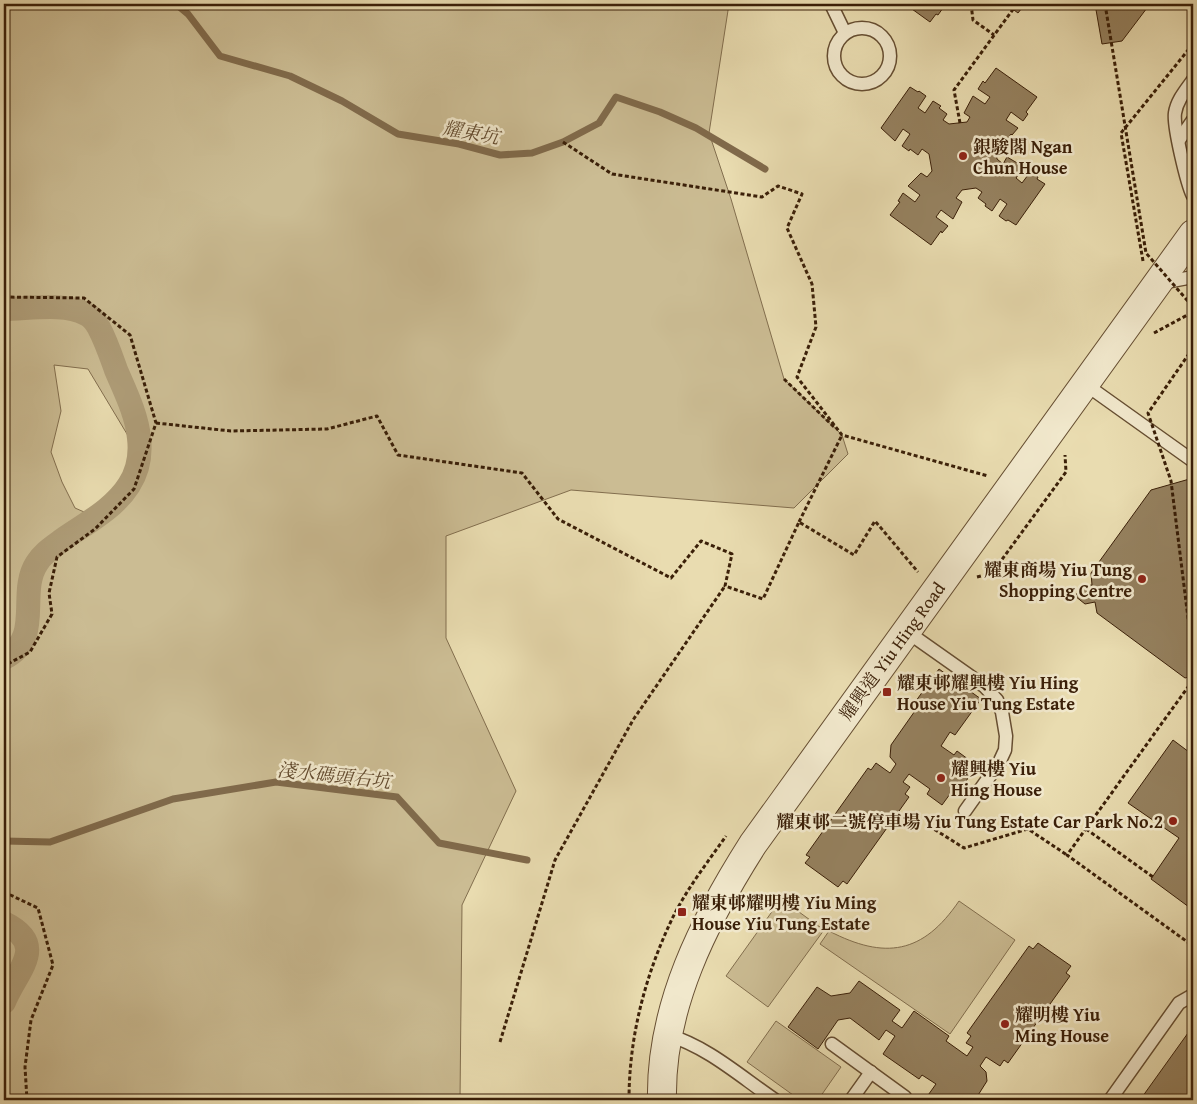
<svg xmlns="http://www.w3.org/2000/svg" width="1197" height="1104" font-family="'Gentium Book Plus','Noto Serif TC',serif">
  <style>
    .green { fill: #cbbc93; stroke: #826e4e; fill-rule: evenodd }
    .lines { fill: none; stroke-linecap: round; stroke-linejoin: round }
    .stream { stroke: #806a4b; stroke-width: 7 }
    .canal { stroke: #ae9c77; stroke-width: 24 }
    .building { fill: #95815f; stroke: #3a1f08 }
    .service-casing { stroke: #664e32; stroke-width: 15 }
    .tertiary-casing { stroke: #664e32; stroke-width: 30 }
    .path { stroke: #3a1f08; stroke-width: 3; stroke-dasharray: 4 2.5; stroke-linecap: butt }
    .service { stroke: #f1e8cc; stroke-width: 12 }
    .tertiary { stroke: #f1e8cc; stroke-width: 28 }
    .path-bridge { stroke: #3a1f08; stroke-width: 3; stroke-dasharray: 4 2.5; stroke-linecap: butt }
    .poi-dot { fill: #8f2418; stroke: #f1e8cc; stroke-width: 2 }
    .labels { text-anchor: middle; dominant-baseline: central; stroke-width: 5; stroke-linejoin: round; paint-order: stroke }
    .poi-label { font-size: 18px; font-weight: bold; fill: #3a1f08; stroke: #f1e8cc; text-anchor: start }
    .street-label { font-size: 18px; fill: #3a1f08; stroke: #f1e8cc }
    .water-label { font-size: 19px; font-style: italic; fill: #634b2f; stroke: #f1e8cc }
  </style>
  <rect width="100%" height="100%" fill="#e9dcb0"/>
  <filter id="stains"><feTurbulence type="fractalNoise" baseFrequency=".004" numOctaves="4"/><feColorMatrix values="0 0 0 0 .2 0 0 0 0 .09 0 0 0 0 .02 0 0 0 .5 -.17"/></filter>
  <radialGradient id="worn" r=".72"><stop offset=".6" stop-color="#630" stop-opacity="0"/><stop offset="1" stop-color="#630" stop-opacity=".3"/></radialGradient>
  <g class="green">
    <path d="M 4,4 L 729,4 L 709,133 L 731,199 L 784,379 L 842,435 L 848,454 L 794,508 L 571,490 L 446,536 L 446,638 L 516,791 L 462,905 L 460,1100 L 4,1100 ZM 54,365 L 88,369 L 133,444 L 125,483 L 91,515 L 75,508 L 62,482 L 51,452 L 61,411 Z"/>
    <polygon points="781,899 824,930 768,1007 726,976"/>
    <path d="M 959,901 L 1015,940 L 950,1034 L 820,944 L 829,931 C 885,960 923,954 959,901 Z"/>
    <polygon points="776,1021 841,1067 818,1100 800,1100 747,1062"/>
  </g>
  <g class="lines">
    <g class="stream">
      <polyline points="176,4 188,14 220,56 290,76 342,101 398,134 459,144 500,155 532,153 563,142 599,123 616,97 660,112 696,128 765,169"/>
      <polyline points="4,841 50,842 173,799 276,782 397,797 439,843 527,860"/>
    </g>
    <g class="canal">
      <path d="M 4,309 C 28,309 65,302 86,314 C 92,317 96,322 99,328 C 106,341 111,356 116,370 C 125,391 137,415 139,438 C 141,455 138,471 129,485 C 114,509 85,524 62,540 C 53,547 43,553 37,563 C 17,593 44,638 4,658"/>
      <path d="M 4,923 C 49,945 17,970 4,1002"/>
    </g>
  </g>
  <g class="building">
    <polygon points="905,4 937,4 943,8 938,15 936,14 930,22"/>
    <polygon points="1006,4 1025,4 1018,13"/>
    <polygon points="1095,4 1150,4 1122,41 1102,44"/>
    <polygon points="996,68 1037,97 1026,112 1028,114 1023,121 1011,112 1006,120 1018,128 1012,135 1011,134 1005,142 999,138 995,144 997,159 1003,164 1007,157 1024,167 1016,178 1022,183 1031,171 1038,177 1037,179 1045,184 1016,225 1008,220 1006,221 999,216 1007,204 1000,199 992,211 985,206 986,204 978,198 982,192 976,188 962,190 956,198 962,202 953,219 941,210 936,217 948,226 942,233 941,231 931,245 890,215 900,202 898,201 903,193 915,202 920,195 908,186 921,173 927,177 932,171 929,154 922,149 918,155 910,149 909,151 902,146 910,134 903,129 895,141 881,128 910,87 918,92 919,91 926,96 918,108 925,113 933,101 941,106 939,108 947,114 943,120 949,124 967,122 970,117 964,113 973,96 985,104 990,97 978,89 983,81 985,83"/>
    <polygon points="1193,478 1193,676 1185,678 1097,613 1095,602 1085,604 1075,596 1083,586 1092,585 1091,573 1151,490"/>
    <polygon points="939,669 981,699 955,735 950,732 941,746 954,755 957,751 972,762 966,771 971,774 954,798 950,794 942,805 927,794 930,789 909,774 903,782 910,787 905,794 909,797 847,884 843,881 838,887 805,863 810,857 806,855 868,768 871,770 876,763 890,773 896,764 890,757 891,745 917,708 913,705"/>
    <polygon points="1173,740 1193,755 1193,910 1151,879 1179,838 1128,803"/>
    <polygon points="1038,943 1071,966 1066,973 1070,976 1008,1063 1004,1060 1000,1066 986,1057 980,1066 986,1072 987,1081 975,1100 918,1100 922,1095 926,1098 936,1084 922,1075 919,1079 883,1054 895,1036 886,1030 879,1040 850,1018 838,1020 818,1049 788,1027 817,987 831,996 850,993 859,981 900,1010 892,1021 902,1028 914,1011 949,1036 946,1041 967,1056 973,1047 966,1043 971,1036 967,1033 1029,946 1033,949"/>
    <polygon points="1193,1026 1193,1100 1140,1100"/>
  </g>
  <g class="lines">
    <g class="service-casing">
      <g id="service">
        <polyline points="831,4 845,33"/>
        <circle cx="862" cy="56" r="28"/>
        <path d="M 1193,80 C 1186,90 1177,100 1175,113 C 1173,126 1187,184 1193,196"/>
        <polyline points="1179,140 1193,120"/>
        <polyline points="1161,283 1193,277"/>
        <polyline points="1085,384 1193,461"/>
        <polyline points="906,631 984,686 997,700 1002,712 1006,736 1005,750 999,763 965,811"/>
        <path d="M 668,1035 C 708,1047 741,1077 775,1100"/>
        <polyline points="832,1044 905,1097"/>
        <polyline points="851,1100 871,1072"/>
        <polyline points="1110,1100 1179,1003 1193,995"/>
      </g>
    </g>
    <g class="tertiary-casing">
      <path id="tertiary" d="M 662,1100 C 660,1007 704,921 753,844 L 1193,234"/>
    </g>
    <g class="path">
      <polyline points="971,4 973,20 994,35"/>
      <polyline points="960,123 954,90 1017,4"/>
      <polyline points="563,142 612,174 762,197 778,186 802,194 787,228 812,284 816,327 797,377 842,435 988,476"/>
      <polyline points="1143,261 1121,133 1193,44"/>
      <polyline points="4,297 84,298 130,335 156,423 134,489 95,529 57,557 49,593 52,614 30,652 4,666"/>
      <polyline points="1154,333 1193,312"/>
      <polyline points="784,379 834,427"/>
      <polyline points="156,423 231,431 327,429 377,416 398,455 522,473 558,519 671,578 701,541 732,554 725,586 763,599 799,522 854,555 875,521 918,572"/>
      <polyline points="799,522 842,435"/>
      <polyline points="977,577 992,573 1066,472 1065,455"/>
      <polyline points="1193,680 1067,855 1193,946"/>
      <polyline points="929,826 964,848 1028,829 1067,855"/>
      <polyline points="1086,829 1153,877"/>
      <polyline points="4,892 38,908 53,965 31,1020 25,1067 27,1100"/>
      <polyline points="500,1042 555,860 633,720 725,586"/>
      <path d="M 629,1100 C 629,1037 645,976 672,919 C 686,890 707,863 726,836"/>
    </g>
    <use href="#service" class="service"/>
    <use href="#tertiary" class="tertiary"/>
    <g class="path-bridge">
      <polyline points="1105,4 1146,253 1193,307"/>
      <polyline points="1193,348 1148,413 1171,481 1193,658"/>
    </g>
  </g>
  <g class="poi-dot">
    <circle cx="963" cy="156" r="5"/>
    <circle cx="1142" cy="579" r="5"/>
    <rect x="882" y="687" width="10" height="10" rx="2.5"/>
    <circle cx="941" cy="778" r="5"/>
    <circle cx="1173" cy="821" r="5"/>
    <rect x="677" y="907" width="10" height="10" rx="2.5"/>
    <circle cx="1005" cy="1024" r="5"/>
  </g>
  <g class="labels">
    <g class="poi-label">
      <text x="973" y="146">銀駿閣 Ngan<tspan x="973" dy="21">Chun House</tspan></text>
      <text x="1132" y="569" text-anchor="end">耀東商場 Yiu Tung<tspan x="1132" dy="21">Shopping Centre</tspan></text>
      <text x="897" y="682">耀東邨耀興樓 Yiu Hing<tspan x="897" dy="21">House Yiu Tung Estate</tspan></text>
      <text x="951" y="768">耀興樓 Yiu<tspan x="951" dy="21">Hing House</tspan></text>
      <text x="1163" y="821" text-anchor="end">耀東邨二號停車場 Yiu Tung Estate Car Park No.2</text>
      <text x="692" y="902">耀東邨耀明樓 Yiu Ming<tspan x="692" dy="21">House Yiu Tung Estate</tspan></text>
      <text x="1015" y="1014">耀明樓 Yiu<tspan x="1015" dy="21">Ming House</tspan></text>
    </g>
    <g class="street-label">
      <text transform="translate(892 651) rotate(-54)">耀興道 Yiu Hing Road</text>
    </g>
    <g class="water-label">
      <text transform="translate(471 132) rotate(10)">耀東坑</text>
      <text transform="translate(334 775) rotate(6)">淺水碼頭右坑</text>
    </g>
  </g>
  <rect width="1197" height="1104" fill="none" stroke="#e9dcb0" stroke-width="20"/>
  <rect x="5" y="5" width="1187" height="1094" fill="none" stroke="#3a1f08" stroke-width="2.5"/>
  <rect x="10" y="10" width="1177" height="1084" fill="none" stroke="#3a1f08"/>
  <rect width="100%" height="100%" filter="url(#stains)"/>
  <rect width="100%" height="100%" fill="url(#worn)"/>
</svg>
